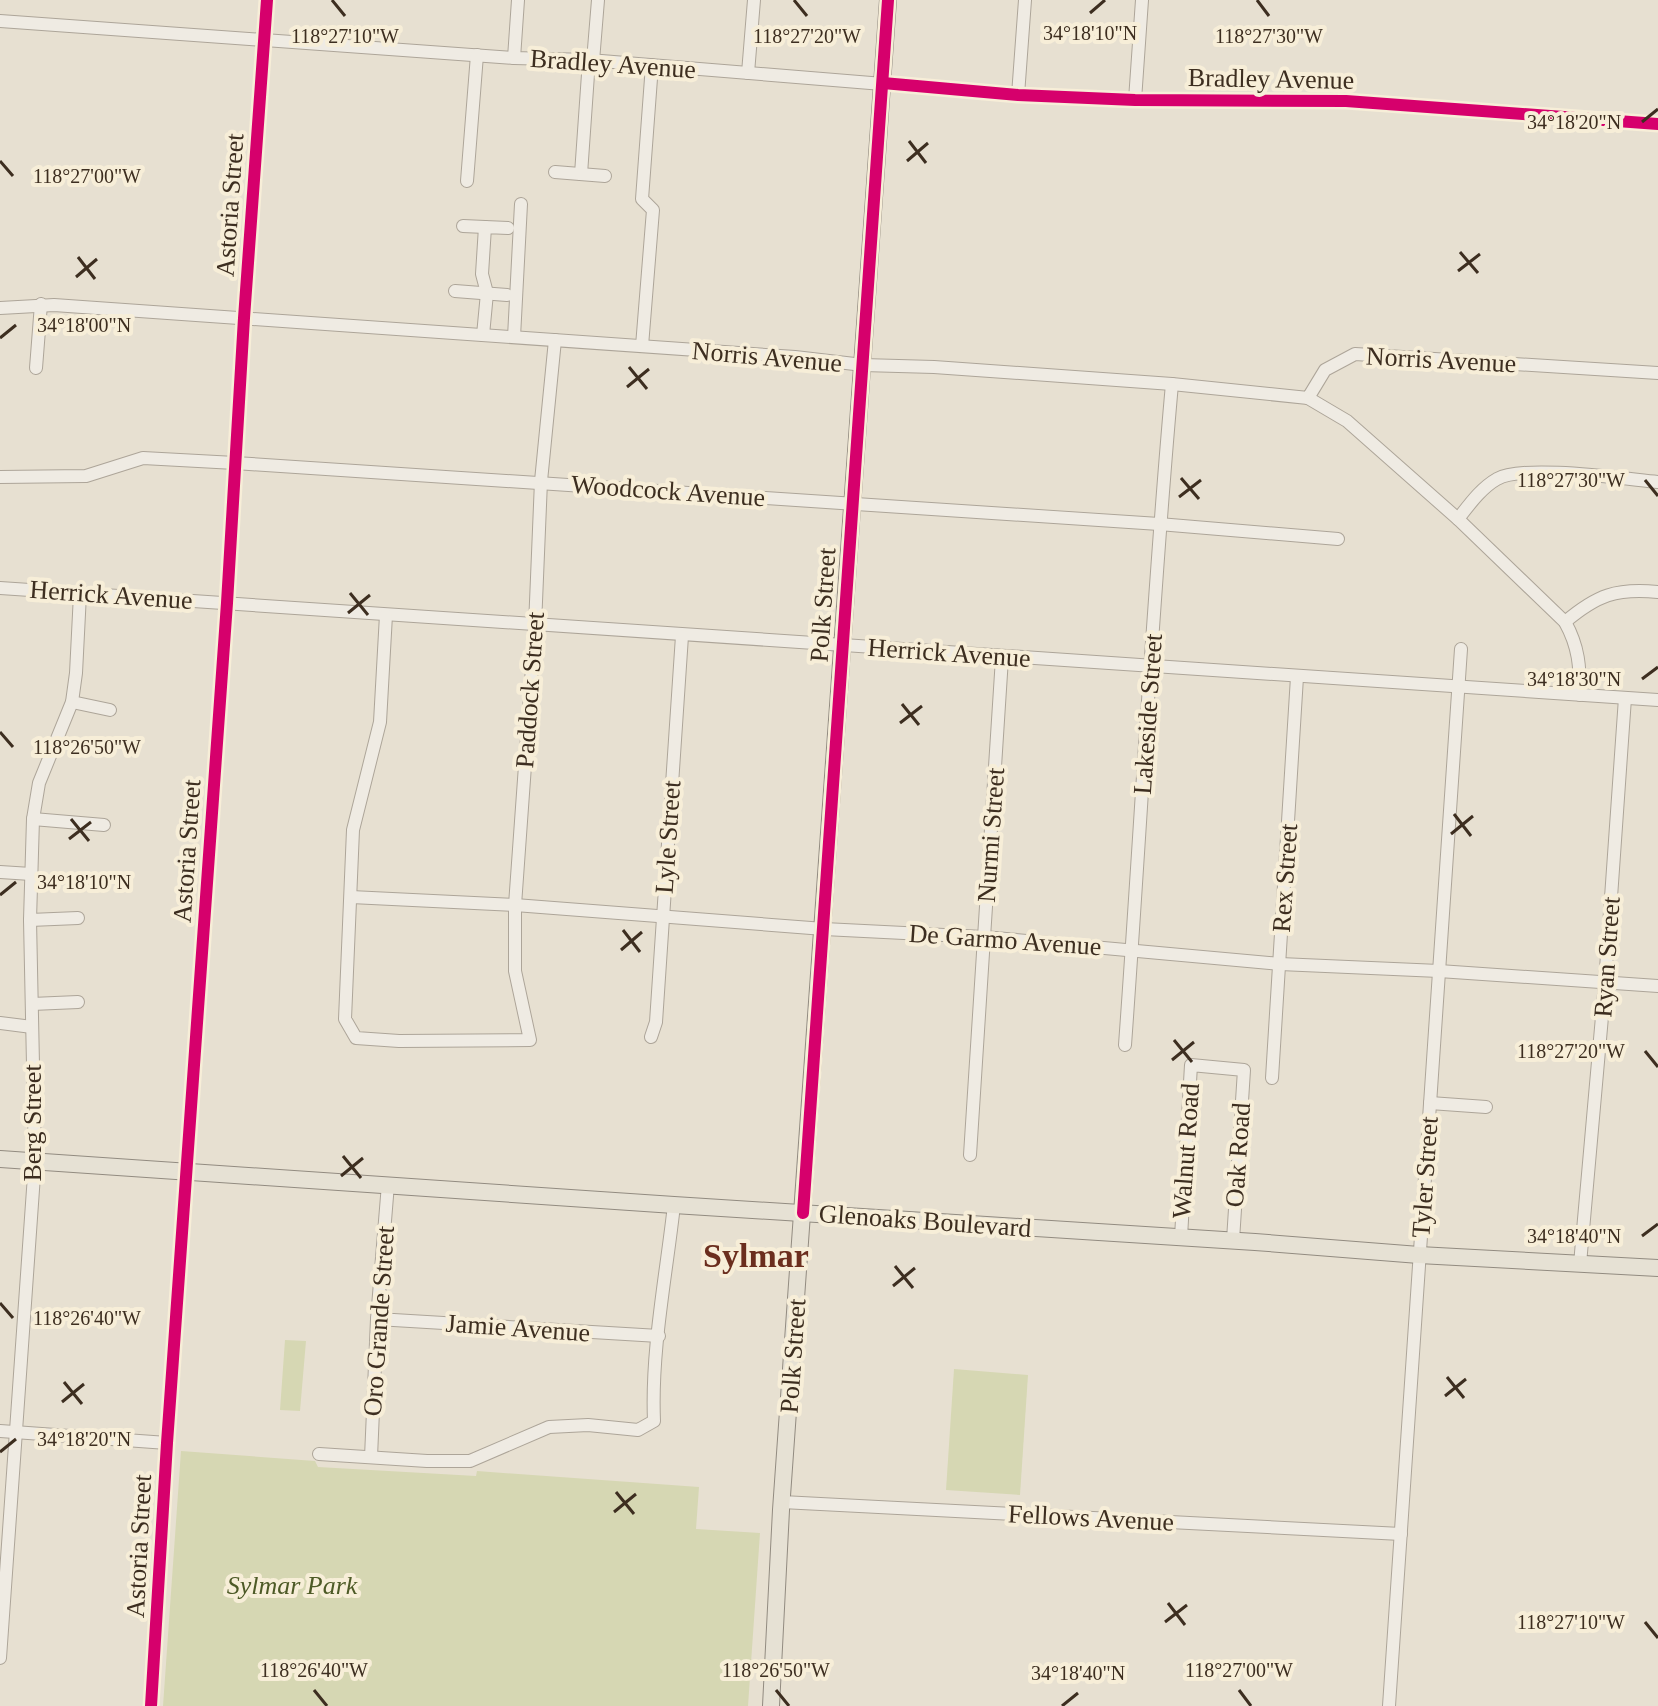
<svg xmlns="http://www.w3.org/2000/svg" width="1658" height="1706" font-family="'Times New Roman',serif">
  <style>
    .green { fill: #d6d7b3 }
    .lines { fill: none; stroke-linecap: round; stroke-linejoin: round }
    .minor-casing { stroke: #ada599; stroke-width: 14 }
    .major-casing { stroke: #928b80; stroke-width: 18 }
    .minor { stroke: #efebe3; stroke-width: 12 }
    .major { stroke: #e6e1d4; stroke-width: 16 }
    .cycleway-casing { stroke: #f7eed8; stroke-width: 17 }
    .cycleway { stroke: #d6006c; stroke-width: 12 }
    .ticks { fill: none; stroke: #3d2e20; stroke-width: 3 }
    .labels { text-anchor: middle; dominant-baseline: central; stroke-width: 8; stroke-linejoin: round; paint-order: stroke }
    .street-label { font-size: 26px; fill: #3d2e20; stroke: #f7eed8 }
    .park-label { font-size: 26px; font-style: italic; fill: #4d5a26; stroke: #f7eed8 }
    .district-label { font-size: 34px; font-weight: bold; fill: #6b2e1e; stroke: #f7eed8 }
    .ticks-label { font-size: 20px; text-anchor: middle; fill: #3d2e20; stroke: #f7eed8; stroke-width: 8; stroke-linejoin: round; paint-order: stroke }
  </style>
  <rect width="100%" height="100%" fill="#e7e0d1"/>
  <g class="green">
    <polygon points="285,1340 306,1341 300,1411 280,1410"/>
    <polygon points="954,1369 1028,1375 1020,1495 946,1490"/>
    <polygon points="181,1451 315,1461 318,1467 476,1476 477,1471 699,1487 696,1529 760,1533 748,1706 163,1706"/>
  </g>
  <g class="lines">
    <g class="minor-casing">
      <g id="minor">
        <polyline points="0,21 514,58 589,60 1018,95 1135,100 1346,101 1658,124"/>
        <polyline points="514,58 518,0"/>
        <polyline points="593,61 598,0"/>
        <polyline points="748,73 754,0"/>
        <polyline points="1018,95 1025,0"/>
        <polyline points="1135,100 1142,0"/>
        <polyline points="555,172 605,176"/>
        <polyline points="581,174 589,60"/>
        <polyline points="467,181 477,55"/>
        <polyline points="463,226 485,227"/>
        <polyline points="455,291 507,295"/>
        <polyline points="0,308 54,305 795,357 863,365 934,367 1172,384 1308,398 1325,370 1355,354 1658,373"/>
        <polyline points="483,335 487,293 482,274 485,227 508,228"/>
        <polyline points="514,337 521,204"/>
        <polyline points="642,346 653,210 642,199 652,65"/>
        <polyline points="36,368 41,304"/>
        <path d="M 1308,398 L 1347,421 L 1458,519 L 1565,622 C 1579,647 1580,667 1580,695"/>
        <polyline points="0,477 86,476 143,458 235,463 1159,524 1338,539"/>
        <path d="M 1458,519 C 1469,505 1481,488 1497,479 C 1522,464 1625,479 1658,482"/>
        <polyline points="0,588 1658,700"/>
        <polyline points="386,615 380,722 353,830 345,1019 356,1038 399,1041 530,1040 515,971 515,905 535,626 541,481 555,340"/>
        <path d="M 1565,622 C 1597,595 1616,588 1658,592"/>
        <polyline points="72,702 110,710"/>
        <polyline points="33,819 104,825"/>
        <polyline points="0,872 31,874"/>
        <polyline points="351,897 515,905 824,929 984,937 1280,964 1439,971 1658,986"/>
        <polyline points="30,920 78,918"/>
        <polyline points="32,1004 78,1002"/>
        <polyline points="0,1023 32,1027"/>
        <polyline points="651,1037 656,1022 682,636"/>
        <path d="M 1125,1045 C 1141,825 1152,604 1172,384"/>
        <polyline points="1272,1078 1297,677"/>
        <polyline points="1430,1103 1486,1107"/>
        <polyline points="970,1155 1002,658"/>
        <polyline points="1181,1237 1191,1065 1244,1070 1233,1240"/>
        <polyline points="1580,1264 1605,983 1625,698"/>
        <polyline points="377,1319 659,1336"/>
        <polyline points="0,1431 167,1443"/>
        <path d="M 319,1454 L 427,1461 L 470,1461 L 549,1427 L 588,1425 L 638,1430 L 654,1421 C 651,1350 666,1277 674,1205"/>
        <polyline points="371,1457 377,1319 388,1184"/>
        <polyline points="782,1502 1401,1534"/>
        <polyline points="0,1658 35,1161 30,920 33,819 39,783 72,702 76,673 80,594"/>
        <polyline points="151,1706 167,1443 227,603 244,318 267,0"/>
        <polyline points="1389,1706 1461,649"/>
      </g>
    </g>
    <g class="major-casing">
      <g id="major">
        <polyline points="0,1159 674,1205 1255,1242 1419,1255 1658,1268"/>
        <polyline points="771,1706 781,1510 888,0"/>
      </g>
    </g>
    <use href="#minor" class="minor"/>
    <use href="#major" class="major"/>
    <g class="cycleway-casing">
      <g id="cycleway">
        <polyline points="883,83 1018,95 1135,100 1346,101 1658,124"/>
        <polyline points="803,1213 888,0"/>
        <polyline points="151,1706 167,1443 227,603 244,318 267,0"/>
      </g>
    </g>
    <use href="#cycleway" class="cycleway"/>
  </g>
  <path class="ticks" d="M 332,0 L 345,16M 794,0 L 807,16M 1257,0 L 1269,16M 1090,13 L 1105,0M 1642,122 L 1658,109M 909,141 L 926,163M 0,161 L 13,176M 907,161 L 928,143M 1460,252 L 1478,273M 78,257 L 95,279M 1458,271 L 1480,254M 76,277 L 97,259M 0,338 L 16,325M 629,367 L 647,389M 627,387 L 649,369M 1181,478 L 1199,499M 1645,480 L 1658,496M 1179,497 L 1201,480M 350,593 L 368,615M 348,613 L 370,595M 1642,679 L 1658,667M 902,704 L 919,725M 900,723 L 922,706M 0,732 L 13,747M 1454,814 L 1471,836M 71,819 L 89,841M 1451,834 L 1473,816M 69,839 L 91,822M 0,895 L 16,882M 623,930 L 640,952M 621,950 L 642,932M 1174,1040 L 1192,1062M 1645,1051 L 1658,1067M 1172,1060 L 1194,1042M 343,1156 L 361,1178M 341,1176 L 363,1158M 1642,1236 L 1658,1224M 895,1266 L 913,1288M 893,1286 L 915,1268M 0,1303 L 13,1318M 1447,1377 L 1464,1398M 64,1382 L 82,1404M 1445,1396 L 1466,1379M 62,1402 L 84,1384M 0,1452 L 16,1439M 616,1492 L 634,1514M 614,1512 L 636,1494M 1168,1603 L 1185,1625M 1165,1622 L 1187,1605M 1645,1622 L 1658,1638M 314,1690 L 327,1706M 776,1690 L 789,1706M 1239,1690 L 1251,1706M 1062,1706 L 1078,1693"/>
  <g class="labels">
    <g class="street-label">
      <text transform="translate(613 64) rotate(4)">Bradley Avenue</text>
      <text transform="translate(1271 79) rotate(1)">Bradley Avenue</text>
      <text transform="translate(230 205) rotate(-86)">Astoria Street</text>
      <text transform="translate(767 357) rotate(5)">Norris Avenue</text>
      <text transform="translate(1441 360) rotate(3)">Norris Avenue</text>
      <text transform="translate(668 491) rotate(4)">Woodcock Avenue</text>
      <text transform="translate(111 595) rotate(4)">Herrick Avenue</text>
      <text transform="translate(823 605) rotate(-86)">Polk Street</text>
      <text transform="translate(949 653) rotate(4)">Herrick Avenue</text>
      <text transform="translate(530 690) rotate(-86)">Paddock Street</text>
      <text transform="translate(1148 714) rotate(-86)">Lakeside Street</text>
      <text transform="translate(991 835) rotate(-86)">Nurmi Street</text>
      <text transform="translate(668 837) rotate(-86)">Lyle Street</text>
      <text transform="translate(187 851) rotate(-86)">Astoria Street</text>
      <text transform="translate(1285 878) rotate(-86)">Rex Street</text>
      <text transform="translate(1005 940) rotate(4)">De Garmo Avenue</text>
      <text transform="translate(1607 957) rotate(-86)">Ryan Street</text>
      <text transform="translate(32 1123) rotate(-90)">Berg Street</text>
      <text transform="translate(1186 1151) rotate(-86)">Walnut Road</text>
      <text transform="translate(1238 1155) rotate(-86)">Oak Road</text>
      <text transform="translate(1425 1177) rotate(-86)">Tyler Street</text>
      <text transform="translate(925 1221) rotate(4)">Glenoaks Boulevard</text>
      <text transform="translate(379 1321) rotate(-86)">Oro Grande Street</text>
      <text transform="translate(518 1328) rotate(4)">Jamie Avenue</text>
      <text transform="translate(793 1356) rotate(-86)">Polk Street</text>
      <text transform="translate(1091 1518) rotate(3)">Fellows Avenue</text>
      <text transform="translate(139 1546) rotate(-87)">Astoria Street</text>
    </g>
    <g class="park-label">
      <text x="292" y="1585">Sylmar Park</text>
    </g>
    <g class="district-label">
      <text x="756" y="1255">Sylmar</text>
    </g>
  </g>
  <g class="ticks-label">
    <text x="1090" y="40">34°18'10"N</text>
    <text x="345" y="43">118°27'10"W</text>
    <text x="807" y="43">118°27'20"W</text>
    <text x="1269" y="43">118°27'30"W</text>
    <text x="1574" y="129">34°18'20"N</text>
    <text x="87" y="183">118°27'00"W</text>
    <text x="84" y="332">34°18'00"N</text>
    <text x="1571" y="487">118°27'30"W</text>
    <text x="1574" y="686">34°18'30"N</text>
    <text x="87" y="754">118°26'50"W</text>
    <text x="84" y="889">34°18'10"N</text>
    <text x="1571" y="1058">118°27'20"W</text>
    <text x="1574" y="1243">34°18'40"N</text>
    <text x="87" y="1325">118°26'40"W</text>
    <text x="84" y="1446">34°18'20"N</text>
    <text x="1571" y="1629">118°27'10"W</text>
    <text x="314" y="1677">118°26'40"W</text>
    <text x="776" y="1677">118°26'50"W</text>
    <text x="1239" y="1677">118°27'00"W</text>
    <text x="1078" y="1680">34°18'40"N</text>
  </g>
</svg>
